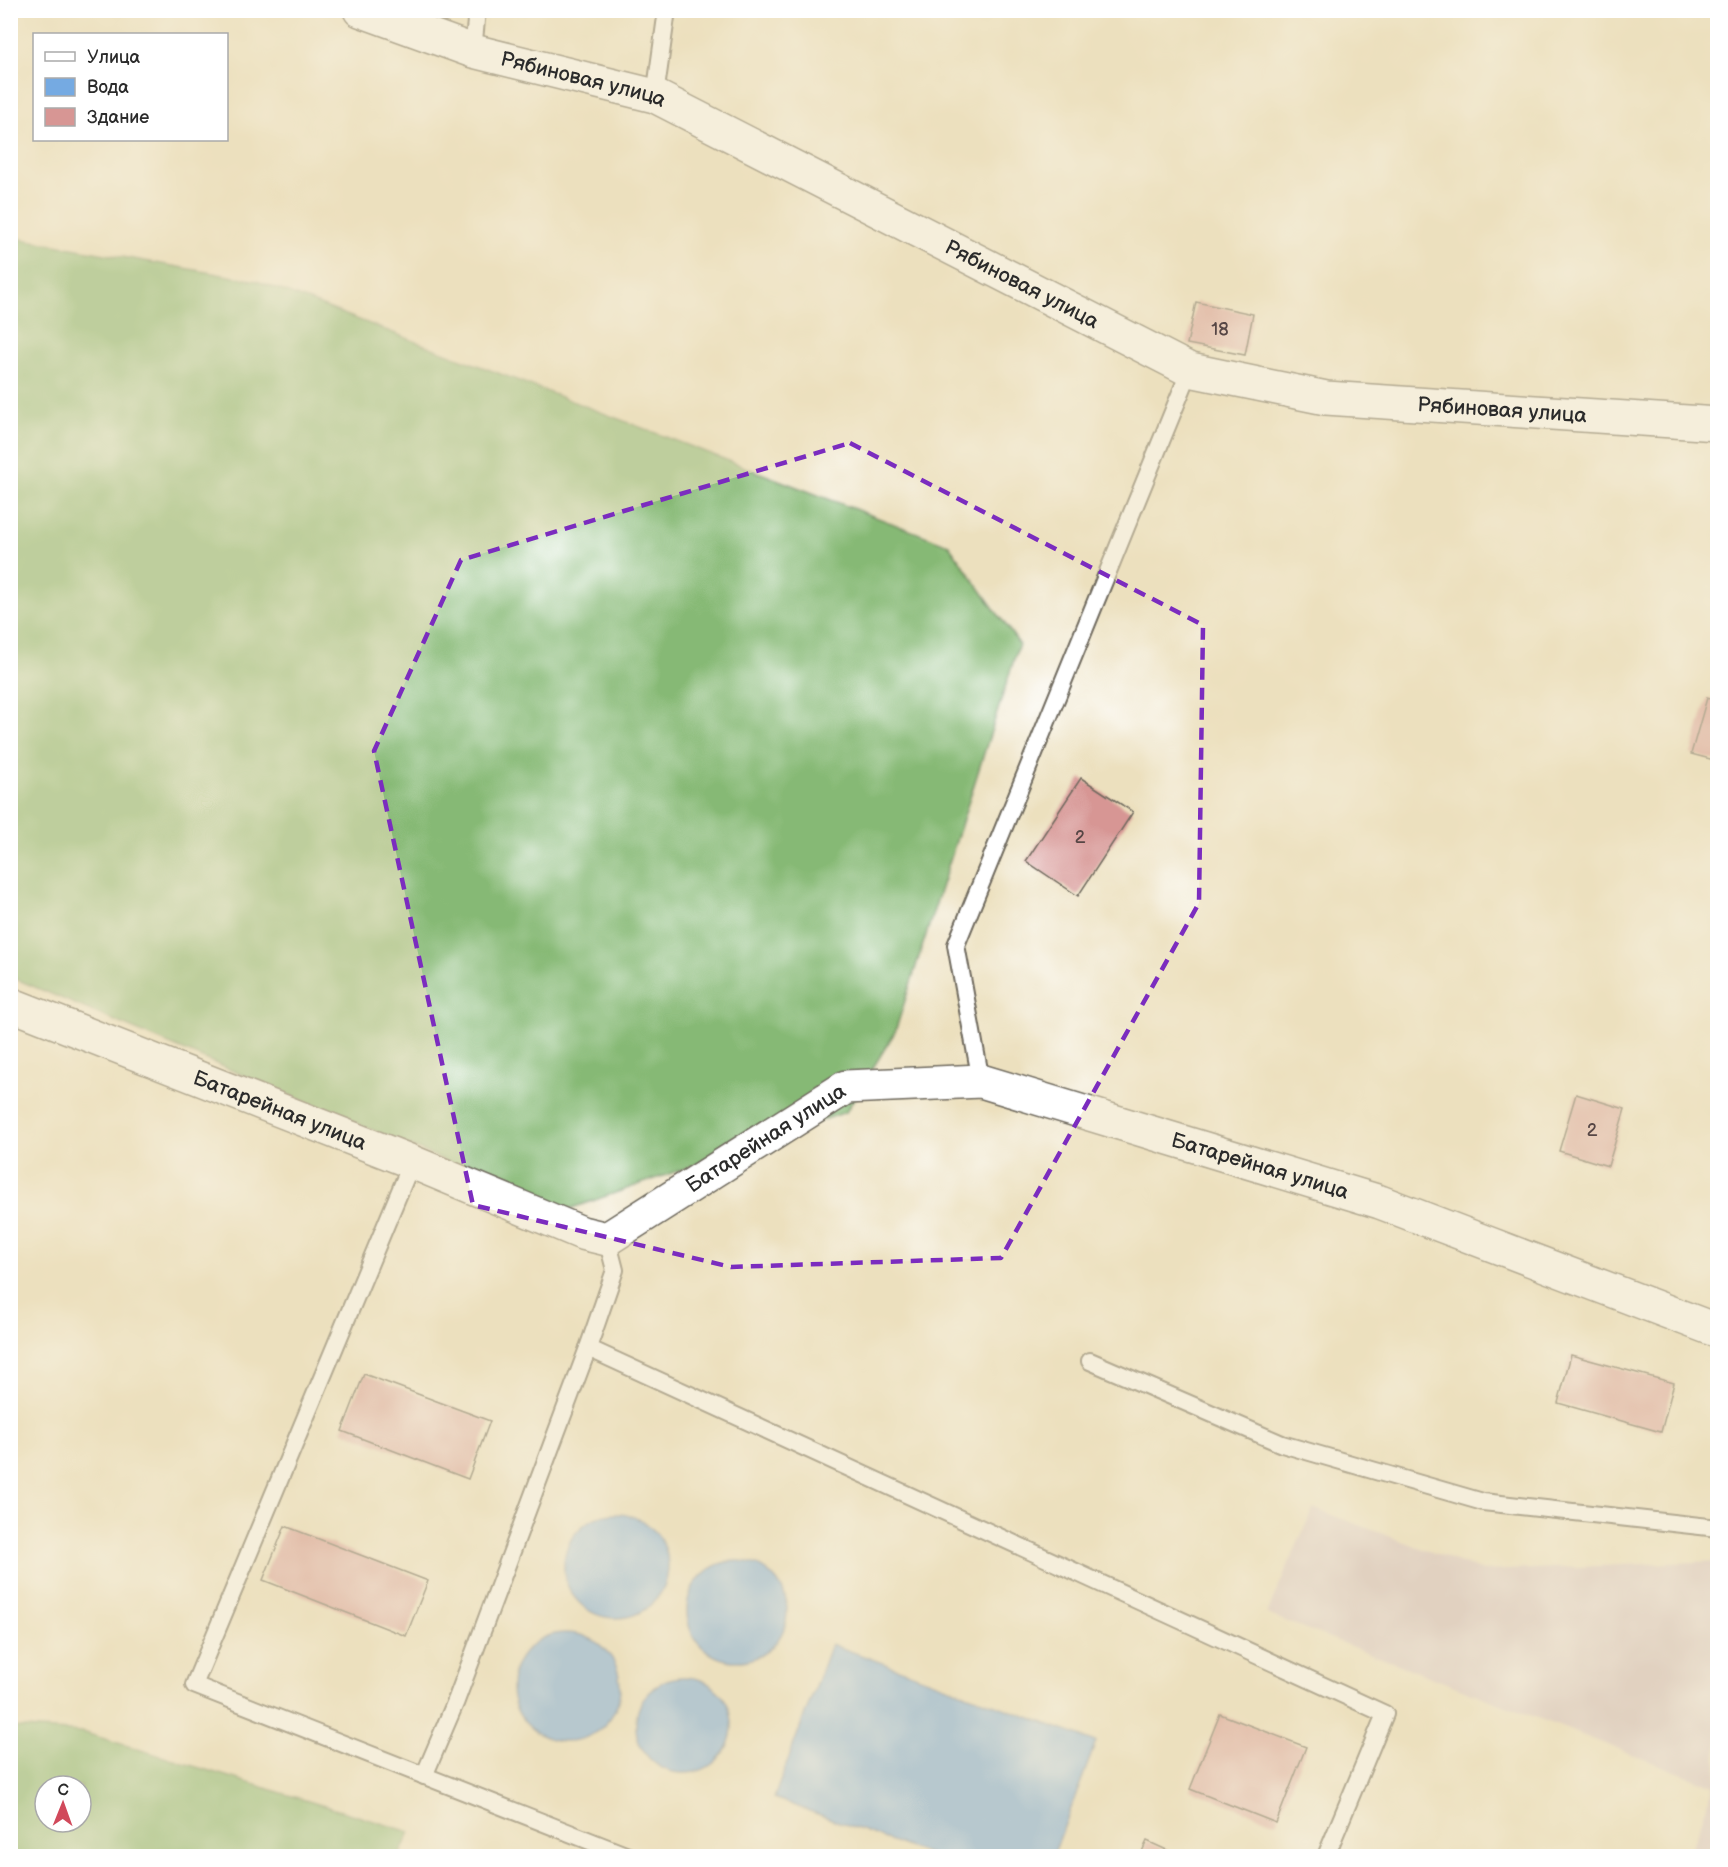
<svg xmlns="http://www.w3.org/2000/svg" width="1728" height="1867" font-family="'Balsamiq Sans',sans-serif">
  <style>
    .industrial { fill: #d2bec3 }
    .forest { fill: #86b974; stroke: #587250; stroke-width: 1.5; fill-rule: evenodd }
    .water { fill: #75aae2; stroke: #506a86; stroke-width: 1.5 }
    .building { fill: #d79694 }
    .lines { fill: none; stroke-linecap: round; stroke-linejoin: round }
    .service-casing { stroke: #6f6a5e; stroke-width: 20 }
    .minor-casing { stroke: #6f6a5e; stroke-width: 36 }
    .service { stroke: #fff; stroke-width: 16 }
    .minor { stroke: #fff; stroke-width: 33 }
    .marked { fill: none; stroke: #7b2cbf; stroke-width: 4.5; stroke-dasharray: 12 8; stroke-linejoin: round }
    .labels { text-anchor: middle; dominant-baseline: central; stroke-width: 6; stroke-linejoin: round; paint-order: stroke }
    .number-label { font-size: 18px; fill: #564645 }
    .street-label { font-size: 21px; fill: #2b2b2b; stroke: #fff }
  </style>
  <rect width="100%" height="100%" fill="#fff"/>
  <filter id="ink" filterUnits="userSpaceOnUse"><feTurbulence type="fractalNoise" baseFrequency=".0167" numOctaves="2"/><feDisplacementMap in="SourceGraphic" scale="12" xChannelSelector="R" yChannelSelector="G"/><feConvolveMatrix kernelMatrix="1 2 1 2 8 2 1 2 1" color-interpolation-filters="sRGB"/></filter>
  <filter id="wash" filterUnits="userSpaceOnUse"><feTurbulence type="fractalNoise" baseFrequency=".008" numOctaves="4" result="noise"/><feDisplacementMap in="SourceGraphic" scale="24" xChannelSelector="R" yChannelSelector="G"/><feGaussianBlur stdDeviation="1.35" result="paint"/><feColorMatrix in="noise" values="0 0 0 0 0 0 0 0 0 0 0 0 0 0 0 0 0 1.4 0 .05"/><feComposite in="paint" operator="in"/></filter>
  <g filter="url(#wash)">
    <rect width="100%" height="100%" fill="#ece0be"/>
    <polygon class="industrial" points="1313,1508 1483,1571 1717,1561 1717,1856 1689,1856 1714,1786 1267,1614"/>
    <g class="forest">
      <polygon points="10,237 257,281 949,545 1019,644 895,1032 846,1112 564,1211 11,977"/>
      <path d="M 10,1727 L 82,1732 L 410,1832 L 399,1856 L 11,1856 ZM 45,1786 L 81,1786 L 81,1822 L 45,1822 Z"/>
    </g>
    <g class="water">
      <circle cx="616" cy="1566" r="52"/>
      <circle cx="737" cy="1611" r="50"/>
      <circle cx="566" cy="1687" r="54"/>
      <polygon points="831,1644 1096,1742 1053,1856 932,1856 774,1798"/>
      <circle cx="684" cy="1725" r="48"/>
    </g>
    <g id="blocks">
      <g class="building">
        <polygon points="1196,302 1253,314 1245,355 1187,344"/>
        <polygon points="1707,698 1718,702 1718,761 1691,754"/>
        <polygon points="1081,778 1133,812 1078,896 1026,861"/>
        <polygon points="1576,1094 1625,1109 1608,1166 1559,1151"/>
        <polygon points="1571,1355 1674,1383 1661,1432 1558,1403"/>
        <polygon points="364,1374 490,1421 468,1479 342,1431"/>
        <polygon points="285,1526 428,1581 406,1636 263,1580"/>
        <polygon points="1220,1714 1306,1747 1276,1823 1190,1789"/>
        <polygon points="1147,1841 1180,1856 1140,1856"/>
      </g>
    </g>
  </g>
  <g filter="url(#ink)">
    <use href="#blocks" fill-opacity="0" stroke="#6f6a5e" stroke-width="1.5"/>
    <g class="lines">
      <g class="service-casing">
        <g id="service">
          <polyline points="473,51 477,10"/>
          <polyline points="655,96 667,10"/>
          <polyline points="981,1081 956,945 1190,370"/>
          <polyline points="412,1162 194,1685 628,1856"/>
          <polyline points="588,1348 615,1270 607,1239"/>
          <polyline points="1090,1361 1282,1444 1483,1502 1718,1528"/>
          <polyline points="424,1776 456,1701 588,1348 1385,1714 1326,1856"/>
        </g>
      </g>
      <g class="minor-casing">
        <g id="minor">
          <path id="s1" d="M 360,10 L 473,51 L 655,96 L 1190,370 L 1326,398 L 1718,424"/>
          <path id="s2" d="M 10,1004 L 412,1162 L 582,1233 L 607,1239 L 846,1087 L 981,1081 L 1380,1202 L 1718,1331"/>
        </g>
      </g>
      <use href="#service" class="service"/>
      <use href="#minor" class="minor"/>
    </g>
  </g>
  <path d="M0 0H1728V1867H0ZM 850,443 L 1203,625 L 1199,903 L 1001,1258 L 731,1267 L 473,1205 L 374,751 L 461,560 Z" fill="#ece0be" fill-opacity=".55" fill-rule="evenodd"/>
  <path class="marked" d="M 850,443 L 1203,625 L 1199,903 L 1001,1258 L 731,1267 L 473,1205 L 374,751 L 461,560 Z"/>
  <g class="labels">
    <g class="number-label">
      <text x="1220" y="329">18</text>
      <text x="1080" y="837">2</text>
      <text x="1592" y="1130">2</text>
    </g>
    <g class="street-label">
      <text stroke="none"><textPath href="#s1" startOffset="234">Рябиновая улица</textPath></text>
      <text stroke="none"><textPath href="#s1" startOffset="720">Рябиновая улица</textPath></text>
      <text stroke="none"><textPath href="#s1" startOffset="1224">Рябиновая улица</textPath></text>
      <text stroke="none"><textPath href="#s2" startOffset="290">Батарейная улица</textPath></text>
      <text stroke="none"><textPath href="#s2" startOffset="830">Батарейная улица</textPath></text>
      <text stroke="none"><textPath href="#s2" startOffset="1352">Батарейная улица</textPath></text>
    </g>
  </g>
  <rect width="1728" height="1867" fill="none" stroke="#fff" stroke-width="36"/>
  <rect x="33" y="33" width="195" height="108" fill="#ffffff" stroke="#aaaaaa" stroke-width="1.5"/>
  <rect x="45" y="52" width="30" height="9" fill="#ffffff" stroke="#aaaaaa" stroke-width="1.5"/>
  <text x="87" y="63" font-size="18" fill="#2b2b2b">Улица</text>
  <rect x="45" y="78" width="30" height="18" fill="#75aae2" stroke="#aaaaaa" stroke-width="1.5"/>
  <text x="87" y="93" font-size="18" fill="#2b2b2b">Вода</text>
  <rect x="45" y="108" width="30" height="18" fill="#d79694" stroke="#aaaaaa" stroke-width="1.5"/>
  <text x="87" y="123" font-size="18" fill="#2b2b2b">Здание</text>
  <g transform="translate(63 1804) rotate(1)"><circle r="28" fill="#ffffff" stroke="#aaaaaa" stroke-width="1.5"/>
  <path d="M0-4.5L10 22L0 15L-10 22Z" fill="#d1495b"/>
  <text y="-9" font-size="16" font-weight="bold" text-anchor="middle" fill="#2b2b2b">С</text>
  </g>
</svg>
